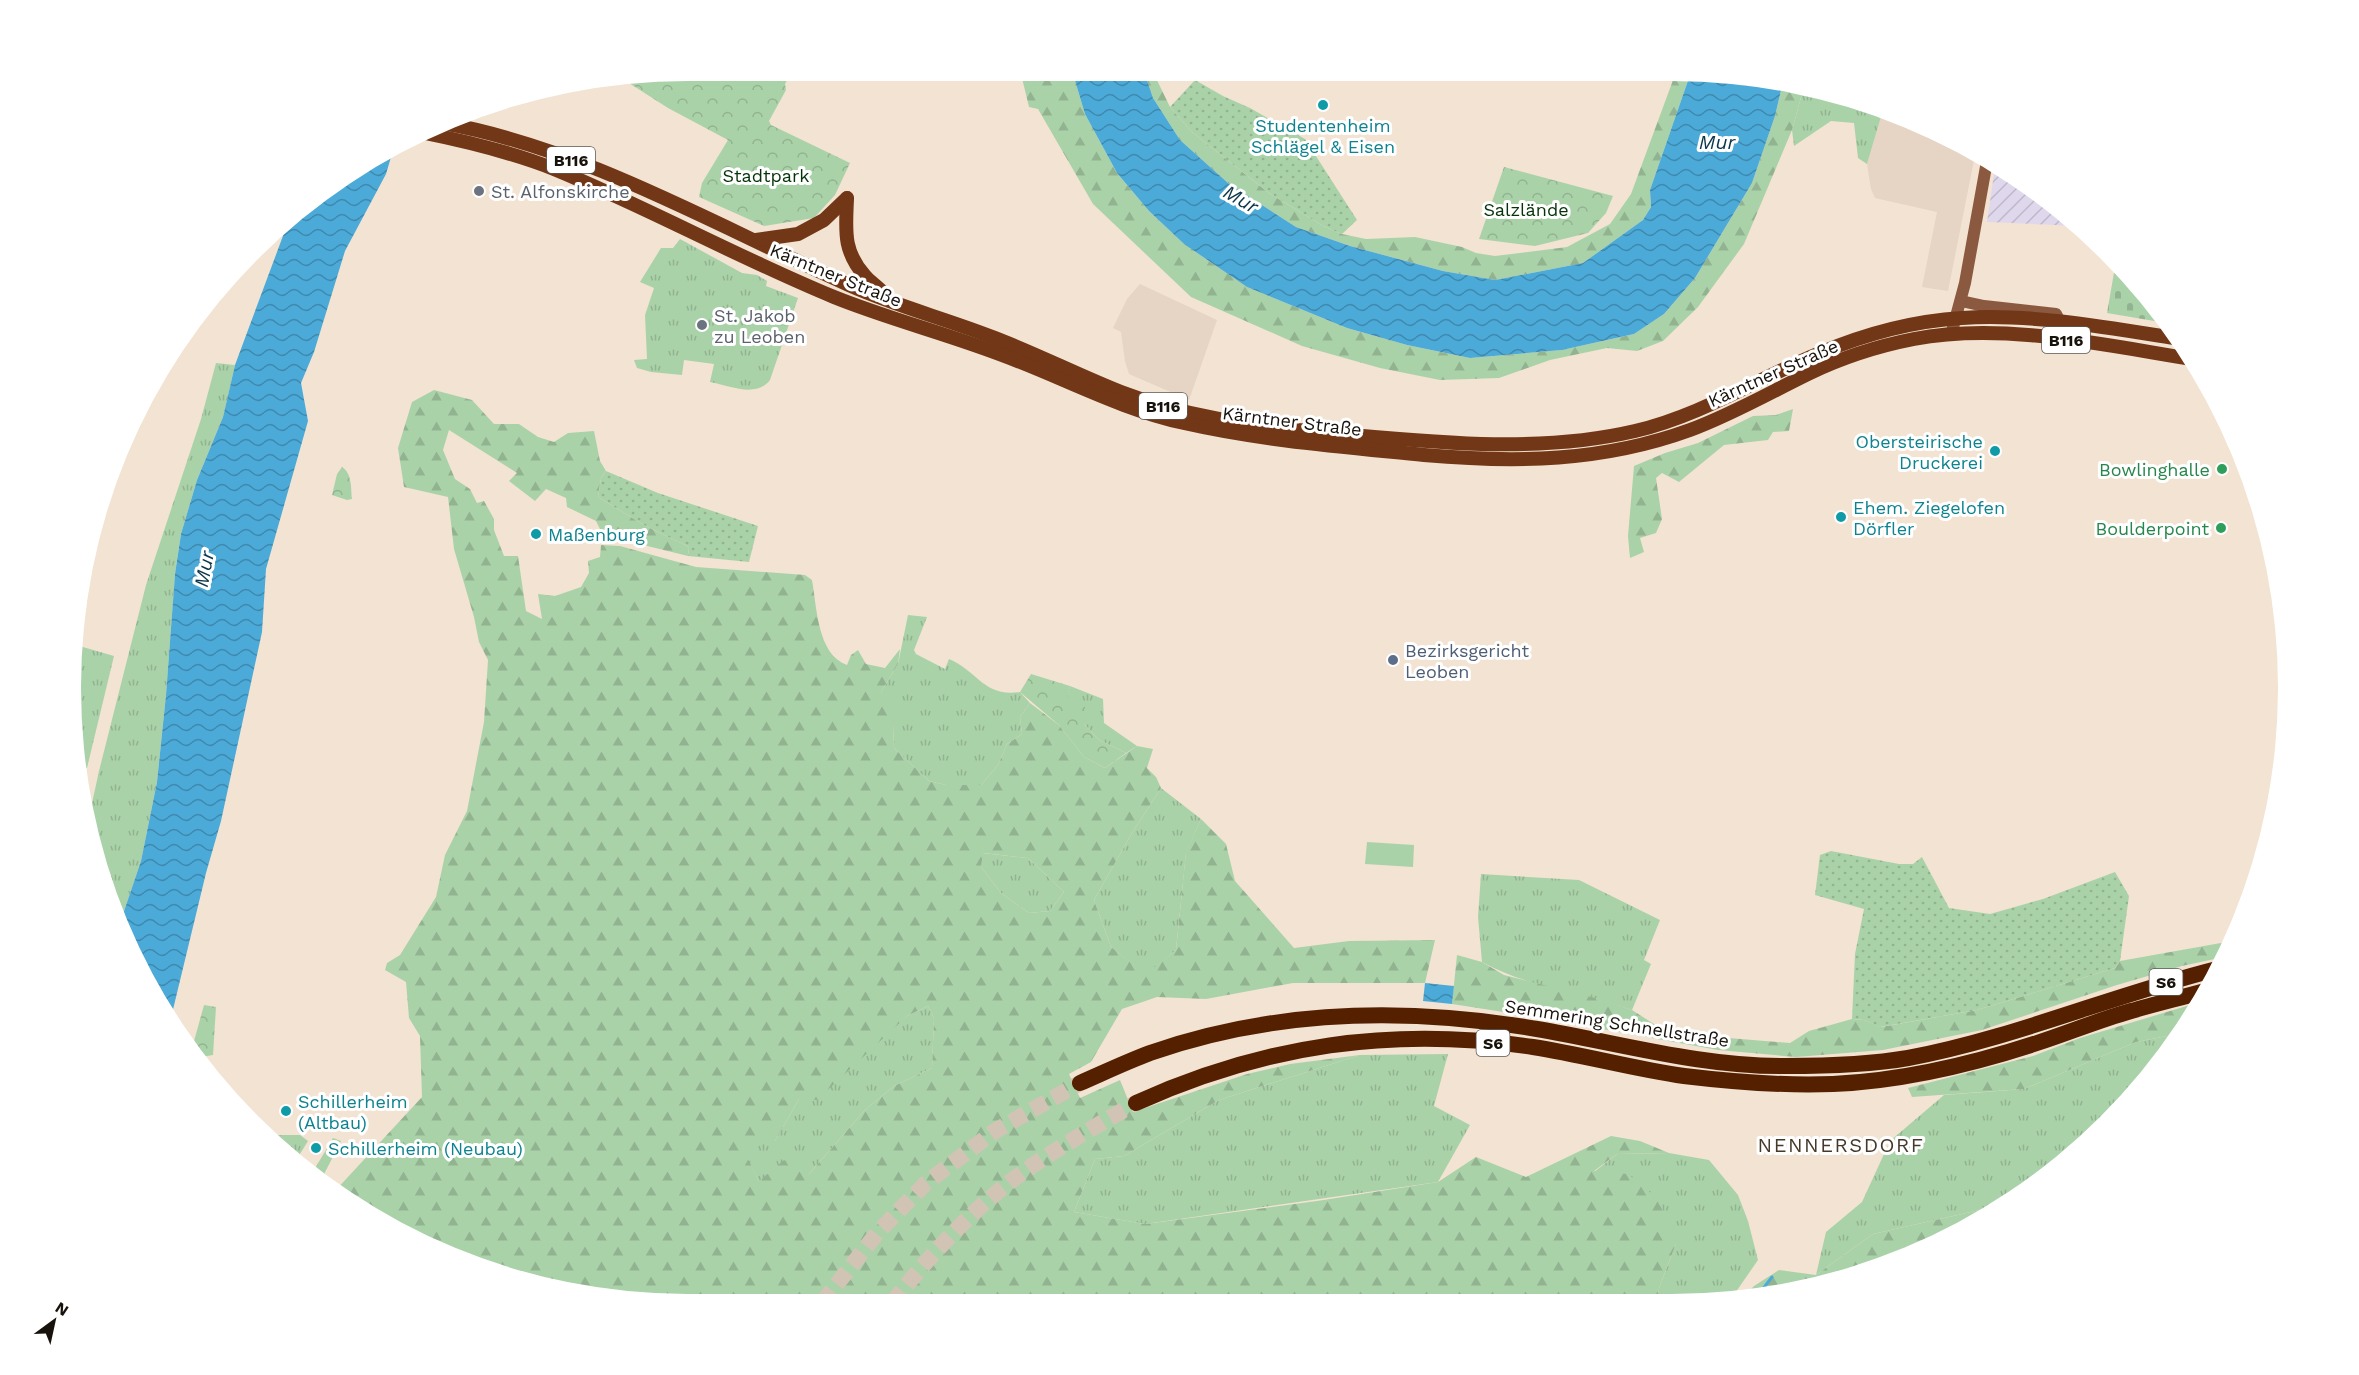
<svg xmlns="http://www.w3.org/2000/svg" width="2359" height="1375" font-family="'Work Sans',sans-serif">
  <style>
    .commercial { fill: #e6d4c4 }
    .industrial { fill: url(#industrial-furrows) }
    .grass { fill: url(#grass-tufts) }
    .forest { fill: url(#forest-firs); fill-rule: evenodd }
    .cemetery { fill: url(#cemetery-stones) }
    .park { fill: url(#park-crowns) }
    .garden { fill: url(#garden-dots) }
    .pitch { fill: #aad2a9 }
    .water { fill: url(#water-waves) }
    .lines { fill: none; stroke-linecap: round; stroke-linejoin: round }
    .stream { stroke: #4caad8; stroke-width: 3 }
    .highway-tunnel { stroke: #d2c4b4; stroke-width: 16; stroke-dasharray: 16 8; stroke-linecap: butt }
    .secondary { stroke: #8a5940; stroke-width: 12 }
    .primary { stroke: #723716; stroke-width: 14 }
    .highway { stroke: #542000; stroke-width: 16 }
    .culture-dot { fill: #0f9aa8; stroke: #fff; stroke-width: 2 }
    .worship-dot { fill: #6b7280; stroke: #fff; stroke-width: 2 }
    .leisure-dot { fill: #2e9e5b; stroke: #fff; stroke-width: 2 }
    .service-dot { fill: #5c6f8a; stroke: #fff; stroke-width: 2 }
    .labels { text-anchor: middle; dominant-baseline: central; stroke-width: 6; stroke-linejoin: round; paint-order: stroke }
    .shield { fill: #fff; stroke: #5d5955; stroke-width: 1.5 }
    .shield-label { font-size: 16px; font-weight: bold; fill: #18120c }
    .culture-label { font-size: 18px; fill: #0d838f; stroke: #fff; text-anchor: start }
    .park-label { font-size: 18px; fill: #053308; stroke: #fff }
    .worship-label { font-size: 18px; fill: #5b616d; stroke: #fff; text-anchor: start }
    .street-label { font-size: 18px; fill: #18120c; stroke: #fff }
    .leisure-label { font-size: 18px; fill: #27864d; stroke: #fff; text-anchor: end }
    .service-label { font-size: 18px; fill: #4e5e75; stroke: #fff; text-anchor: start }
    .water-label { font-size: 20px; font-style: italic; fill: #0c364a; stroke: #fff }
    .neighbourhood-label { font-size: 20px; letter-spacing: 1.5px; fill: #46392b; stroke: #fff }
  </style>
  <defs>
    <pattern id="industrial-furrows" width="10" height="10" patternUnits="userSpaceOnUse" patternTransform="scale(1.5)"><rect width="10" height="10" fill="#dfd8ed"/><path d="M-1 1l2-2M0 10L10 0M9 11l2-2" fill="none" stroke="#bfb8ca"/></pattern>
    <pattern id="grass-tufts" width="24" height="20" patternUnits="userSpaceOnUse" patternTransform="scale(1.5)"><rect width="24" height="20" fill="#aad2a9"/><path d="M3 7l-1-3M5 7V3M7 7l1-3M15 17l-1-3M17 17v-4M19 17l1-3" fill="none" stroke="#92b390"/></pattern>
    <pattern id="forest-firs" width="22" height="20" patternUnits="userSpaceOnUse" patternTransform="scale(1.5)"><rect width="22" height="20" fill="#aad2a9"/><path d="M5 1l3.5 6h-7zM16 11l3.5 6h-7z" fill="#92b390"/></pattern>
    <pattern id="cemetery-stones" width="16" height="16" patternUnits="userSpaceOnUse" patternTransform="scale(1.5)"><rect width="16" height="16" fill="#aad2a9"/><path d="M2 7V4a2 2 0 0 1 4 0v3zM10 15v-3a2 2 0 0 1 4 0v3z" fill="#92b390"/></pattern>
    <pattern id="park-crowns" width="20" height="18" patternUnits="userSpaceOnUse" patternTransform="scale(1.5)"><rect width="20" height="18" fill="#aad2a9"/><path d="M2 6a3 3 0 1 1 6 0M12 15a3 3 0 1 1 6 0" fill="none" stroke="#92b390"/></pattern>
    <pattern id="garden-dots" width="8" height="8" patternUnits="userSpaceOnUse" patternTransform="scale(1.5)"><rect width="8" height="8" fill="#aad2a9"/><path d="M2 2h.1M6 6h.1" fill="none" stroke="#92b390" stroke-width="1.8" stroke-linecap="round"/></pattern>
    <pattern id="water-waves" width="16" height="10" patternUnits="userSpaceOnUse" patternTransform="scale(1.5)"><rect width="16" height="10" fill="#4caad8"/><path d="M0 5q4-4 8 0t8 0" fill="none" stroke="#3e89ae"/></pattern>
  </defs>
  <rect width="100%" height="100%" fill="#f3e3d2"/>
  <g class="commercial">
    <polygon points="1883,110 1975,155 1948,291 1922,287 1937,212 1875,198 1871,189 1867,164"/>
    <polygon points="1140,284 1217,320 1189,400 1129,374 1125,361 1121,332 1113,328 1127,299"/>
  </g>
  <polygon class="industrial" points="2007,171 2014,174 2078,226 1987,222 1994,174 2007,173"/>
  <g class="grass">
    <polygon points="1803,90 1870,103 1883,110 1867,164 1858,158 1854,123 1831,121 1794,146 1792,130"/>
    <path d="M 680,239 L 742,273 L 757,275 L 767,281 L 766,286 L 798,298 L 770,380 C 756,398 731,386 710,382 L 714,364 L 684,360 L 682,375 L 651,372 L 637,368 L 634,360 L 647,359 L 645,315 L 654,288 L 640,282 L 661,248 L 673,248 Z"/>
    <polygon points="216,363 235,365 223,417 197,480 181,534 175,574 166,695 157,782 141,861 120,923 103,886 87,826 99,771 146,585 201,419"/>
    <path d="M 908,615 L 927,617 L 914,650 L 916,654 L 945,669 L 949,659 C 979,672 983,697 1020,692 L 1030,703 L 1020,717 L 1022,734 L 1007,744 L 998,765 L 981,785 L 946,785 L 929,781 L 894,748 L 893,725 L 881,692 L 898,664 Z"/>
    <polygon points="76,645 114,656 87,768 78,766 71,688"/>
    <polygon points="1070,686 1103,699 1104,723 1137,746 1126,753 1099,740 1084,724 1066,699"/>
    <polygon points="1161,788 1201,819 1186,853 1176,950 1146,975 1111,947 1094,900 1132,833"/>
    <polygon points="982,853 1028,858 1064,892 1050,911 1029,913 1001,893 981,867"/>
    <path d="M 1481,874 L 1579,880 L 1660,920 L 1644,960 L 1651,964 L 1632,1010 C 1582,994 1528,987 1482,962 L 1478,917 Z"/>
    <polygon points="928,1006 934,1018 932,1068 894,1086 865,1110 809,1174 759,1181 738,1141 775,1141 799,1099 907,1016"/>
    <polygon points="2183,1033 2108,1124 2002,1205 1873,1234 1816,1275 1826,1232 1862,1202 1890,1141 1944,1095 2024,1089 2136,1042"/>
    <polygon points="1448,1054 1434,1106 1470,1125 1438,1182 1145,1224 1074,1212 1095,1159 1124,1156 1219,1100 1360,1055"/>
    <polygon points="272,1135 300,1135 308,1141 295,1162 271,1141"/>
    <polygon points="333,1138 341,1141 320,1182 311,1175"/>
    <polygon points="1669,1153 1709,1160 1738,1195 1748,1221 1758,1260 1731,1299 1712,1303 1658,1303 1659,1288 1676,1244 1594,1172 1617,1154"/>
  </g>
  <g class="forest">
    <polygon points="1676,72 1691,72 1650,190 1651,207 1643,220 1583,263 1495,280 1443,271 1350,246 1296,227 1228,183 1180,140 1153,98 1145,74 1154,74 1170,107 1192,132 1269,193 1323,226 1342,234 1366,239 1415,237 1462,247 1476,253 1495,256 1567,247 1610,224 1631,194"/>
    <polygon points="1021,74 1073,74 1085,114 1117,173 1149,211 1184,244 1247,287 1347,328 1407,345 1470,358 1562,350 1634,334 1664,314 1695,278 1752,183 1775,116 1782,86 1803,90 1792,130 1744,244 1698,307 1663,341 1637,351 1607,348 1550,360 1499,378 1440,380 1380,368 1302,346 1191,297 1093,204 1038,109 1029,107"/>
    <path d="M 434,390 L 472,400 L 494,424 L 519,424 L 538,437 L 554,442 L 568,433 L 594,431 L 600,461 L 606,471 L 601,478 L 598,497 L 644,525 L 689,547 L 688,556 L 631,542 L 601,531 L 596,521 L 567,507 L 566,498 L 546,489 L 535,501 L 509,481 L 517,473 L 449,430 L 443,450 L 455,479 L 470,489 L 477,503 L 484,501 L 494,519 L 494,530 L 504,556 L 518,556 L 526,611 L 542,619 L 538,594 L 555,596 L 581,587 L 589,573 L 588,561 L 600,557 L 601,545 L 620,546 L 696,567 L 805,575 L 812,580 C 817,607 817,654 847,665 L 851,655 L 858,650 L 866,664 L 885,668 L 900,649 L 898,664 L 881,692 L 903,710 L 893,725 L 894,748 L 929,781 L 946,785 L 981,785 L 998,765 L 1007,744 L 1022,734 L 1020,717 L 1030,703 L 1059,725 L 1084,757 L 1105,768 L 1137,746 L 1153,749 L 1147,768 L 1156,777 L 1161,788 L 1132,833 L 1094,900 L 1111,947 L 1146,974 L 1176,950 L 1186,852 L 1201,819 L 1226,844 L 1235,881 L 1294,948 L 1349,941 L 1435,940 L 1425,983 L 1293,983 L 1206,999 L 1157,997 L 1122,1009 L 1091,1062 L 1069,1074 L 1080,1098 L 1120,1080 L 1133,1112 L 1247,1074 L 1290,1064 L 1360,1055 L 1219,1100 L 1124,1156 L 1095,1159 L 1074,1212 L 1145,1224 L 1317,1201 L 1438,1182 L 1476,1157 L 1526,1177 L 1611,1136 L 1640,1141 L 1669,1153 L 1617,1154 L 1594,1171 L 1628,1174 L 1658,1199 L 1676,1244 L 1659,1288 L 1658,1303 L 647,1303 L 489,1272 L 345,1201 L 334,1192 L 422,1097 L 420,1036 L 409,1018 L 406,982 L 385,970 L 387,963 L 400,955 L 436,897 L 445,855 L 467,811 L 484,722 L 488,660 L 479,642 L 474,617 L 454,549 L 448,497 L 404,487 L 398,448 L 412,402 ZM 983,853 L 1028,858 L 1064,892 L 1050,911 L 1029,913 L 1001,893 L 981,867 ZM 928,1006 L 934,1018 L 932,1068 L 894,1086 L 865,1110 L 809,1174 L 784,1160 L 759,1181 L 739,1141 L 775,1141 L 799,1099 L 817,1100 L 907,1016 Z"/>
    <polygon points="1793,409 1789,431 1773,432 1768,440 1724,445 1679,482 1662,473 1656,478 1662,519 1656,533 1640,538 1644,552 1630,558 1628,536 1634,466 1665,453 1698,443 1753,416 1776,415"/>
    <polygon points="2232,941 2224,957 2182,966 2117,985 1982,1030 1883,1050 1796,1057 1718,1050 1530,1016 1452,1004 1457,955 1482,962 1504,975 1595,998 1632,1010 1668,1033 1790,1043 1809,1031 1852,1019 1864,1020 1881,1027 1977,1010 2115,968 2120,961"/>
    <polygon points="2200,1002 2183,1033 2136,1042 2024,1089 1912,1097 1908,1088 2033,1056 2080,1038"/>
    <polygon points="2002,1205 1980,1222 1870,1272 1743,1297 1754,1286 1779,1270 1816,1275 1873,1234"/>
  </g>
  <polygon class="cemetery" points="2116,261 2166,323 2107,313"/>
  <g class="park">
    <polygon points="790,75 785,84 786,90 769,121 771,125 850,163 835,195 814,218 764,226 699,197 702,183 728,140 668,108 618,76"/>
    <polygon points="1504,167 1613,196 1606,213 1588,233 1535,246 1479,239"/>
    <path d="M 342,467 C 352,473 351,488 352,499 L 347,500 L 332,495 L 337,474 Z"/>
    <polygon points="1031,674 1070,686 1067,698 1085,707 1084,724 1099,740 1126,753 1105,768 1084,757 1059,725 1020,692"/>
    <polygon points="204,1005 216,1007 213,1055 195,1058 191,1052"/>
  </g>
  <g class="garden">
    <polygon points="1195,80 1223,96 1250,108 1305,139 1357,220 1342,234 1323,226 1269,193 1192,132 1170,107"/>
    <polygon points="606,471 658,493 758,526 749,562 688,556 689,547 644,525 598,497 601,478"/>
    <polygon points="1831,851 1899,864 1913,864 1922,857 1949,908 1990,914 2043,899 2115,872 2129,896 2120,961 2115,968 1977,1010 1880,1027 1864,1020 1852,1019 1855,954 1864,909 1815,895 1820,855"/>
  </g>
  <polygon class="pitch" points="1367,842 1414,845 1413,867 1365,864"/>
  <g class="water">
    <polygon points="1691,72 1712,72 1782,86 1775,116 1752,183 1695,278 1664,314 1634,334 1562,350 1470,358 1407,345 1347,328 1247,287 1184,244 1149,211 1117,173 1085,114 1073,74 1145,74 1153,98 1180,140 1228,183 1296,227 1350,246 1443,271 1495,280 1583,263 1643,220 1651,207 1650,190"/>
    <polygon points="394,147 386,174 345,251 314,352 301,383 308,421 266,569 262,632 221,821 206,873 170,1022 153,996 120,923 141,861 157,782 166,695 175,574 181,534 197,480 223,417 235,365 290,217 312,198"/>
    <polygon points="1425,983 1454,986 1452,1004 1423,1001"/>
  </g>
  <g class="lines">
    <polyline class="stream" points="1759,1294 1772,1277"/>
    <g class="highway-tunnel">
      <polyline points="822,1303 878,1232 926,1183 995,1131 1080,1083"/>
      <path d="M 892,1303 C 930,1255 975,1206 1026,1170 C 1061,1146 1099,1124 1136,1103"/>
    </g>
    <g class="secondary">
      <polyline points="1961,301 1984,306 2056,314 2060,322"/>
      <polyline points="1951,335 1965,283 1987,161"/>
    </g>
    <g class="primary">
      <path d="M 443,123 C 584,148 719,227 849,285 C 896,306 947,319 995,338 C 1037,354 1078,375 1121,392 C 1183,416 1251,426 1317,432 C 1422,441 1532,455 1635,431 C 1700,416 1759,378 1820,353 C 1865,334 1913,321 1962,318 C 2030,313 2111,328 2180,339"/>
      <path d="M 420,132 C 465,141 511,152 554,169 C 649,208 739,258 834,297 C 891,320 952,335 1010,358 C 1068,380 1123,410 1184,423 C 1263,441 1344,447 1424,455 C 1516,463 1602,462 1690,430 C 1731,415 1769,393 1808,374 C 1841,358 1878,346 1914,339 C 2002,322 2104,345 2192,359"/>
      <path d="M 847,198 C 846,229 842,250 865,276 C 871,283 880,288 886,296"/>
      <polyline points="756,240 798,234 824,220 847,198"/>
    </g>
    <g class="highway">
      <path d="M 1080,1083 C 1103,1073 1126,1062 1150,1053 C 1276,1009 1407,1007 1537,1029 C 1619,1043 1702,1067 1786,1066 C 1826,1066 1868,1065 1908,1058 C 2014,1038 2113,995 2217,969"/>
      <path d="M 1136,1103 C 1264,1045 1393,1026 1533,1047 C 1584,1055 1634,1069 1684,1076 C 1734,1082 1783,1086 1833,1084 C 1900,1081 1973,1064 2037,1043 C 2068,1033 2099,1020 2131,1011 C 2155,1004 2180,998 2205,991"/>
    </g>
  </g>
  <g class="culture-dot">
    <circle cx="1323" cy="105" r="6"/>
    <circle cx="1995" cy="451" r="6"/>
    <circle cx="1841" cy="517" r="6"/>
    <circle cx="536" cy="534" r="6"/>
    <circle cx="286" cy="1111" r="6"/>
    <circle cx="316" cy="1148" r="6"/>
  </g>
  <g class="worship-dot">
    <circle cx="479" cy="191" r="6"/>
    <circle cx="702" cy="325" r="6"/>
  </g>
  <g class="leisure-dot">
    <circle cx="2222" cy="469" r="6"/>
    <circle cx="2221" cy="528" r="6"/>
  </g>
  <circle class="service-dot" cx="1393" cy="660" r="6"/>
  <g class="labels">
    <g class="shield">
      <rect x="547" y="147" width="48" height="26" rx="4.5"/>
      <rect x="2042" y="327" width="48" height="26" rx="4.5"/>
      <rect x="1139" y="393" width="48" height="26" rx="4.5"/>
      <rect x="2149.5" y="969" width="33" height="26" rx="4.5"/>
      <rect x="1476.5" y="1030" width="33" height="26" rx="4.5"/>
    </g>
    <g class="shield-label">
      <text x="571" y="160">B116</text>
      <text x="2066" y="340">B116</text>
      <text x="1163" y="406">B116</text>
      <text x="2166" y="982">S6</text>
      <text x="1493" y="1043">S6</text>
    </g>
    <g class="culture-label">
      <text x="1323" y="125" text-anchor="middle">Studentenheim<tspan x="1323" dy="21">Schlägel &amp; Eisen</tspan></text>
      <text x="1983" y="441" text-anchor="end">Obersteirische<tspan x="1983" dy="21">Druckerei</tspan></text>
      <text x="1853" y="507">Ehem. Ziegelofen<tspan x="1853" dy="21">Dörfler</tspan></text>
      <text x="548" y="534">Maßenburg</text>
      <text x="298" y="1101">Schillerheim<tspan x="298" dy="21">(Altbau)</tspan></text>
      <text x="328" y="1148">Schillerheim (Neubau)</text>
    </g>
    <g class="park-label">
      <text x="766" y="175">Stadtpark</text>
      <text x="1526" y="209">Salzlände</text>
    </g>
    <g class="worship-label">
      <text x="491" y="191">St. Alfonskirche</text>
      <text x="714" y="315">St. Jakob<tspan x="714" dy="21">zu Leoben</tspan></text>
    </g>
    <g class="street-label">
      <text transform="translate(836 275) rotate(22)">Kärntner Straße</text>
      <text transform="translate(1773 373) rotate(-24)">Kärntner Straße</text>
      <text transform="translate(1292 421) rotate(7)">Kärntner Straße</text>
      <text transform="translate(1617 1023) rotate(9)">Semmering Schnellstraße</text>
    </g>
    <g class="leisure-label">
      <text x="2210" y="469">Bowlinghalle</text>
      <text x="2209" y="528">Boulderpoint</text>
    </g>
    <g class="service-label">
      <text x="1405" y="650">Bezirksgericht<tspan x="1405" dy="21">Leoben</tspan></text>
    </g>
    <g class="water-label">
      <text x="1717" y="142">Mur</text>
      <text transform="translate(1241 199) rotate(30)">Mur</text>
      <text transform="translate(204 569) rotate(-79)">Mur</text>
    </g>
    <g class="neighbourhood-label">
      <text x="1841" y="1145">NENNERSDORF</text>
    </g>
  </g>
  <path d="M0 0H2359V1375H0ZM687 81H1672A606 606 0 0 1 2278 687V688A606 606 0 0 1 1672 1294H687A606 606 0 0 1 81 688V687A606 606 0 0 1 687 81Z" fill="#fff" fill-rule="evenodd"/>
  <g transform="translate(54 1321) rotate(33)" stroke="#ffffff" stroke-width="4.5" paint-order="stroke">
  <path d="M0-4.5L10 22L0 15L-10 22Z" fill="#18120c"/>
  <text y="-9" font-size="16" font-weight="bold" text-anchor="middle" fill="#18120c">N</text>
  </g>
</svg>
